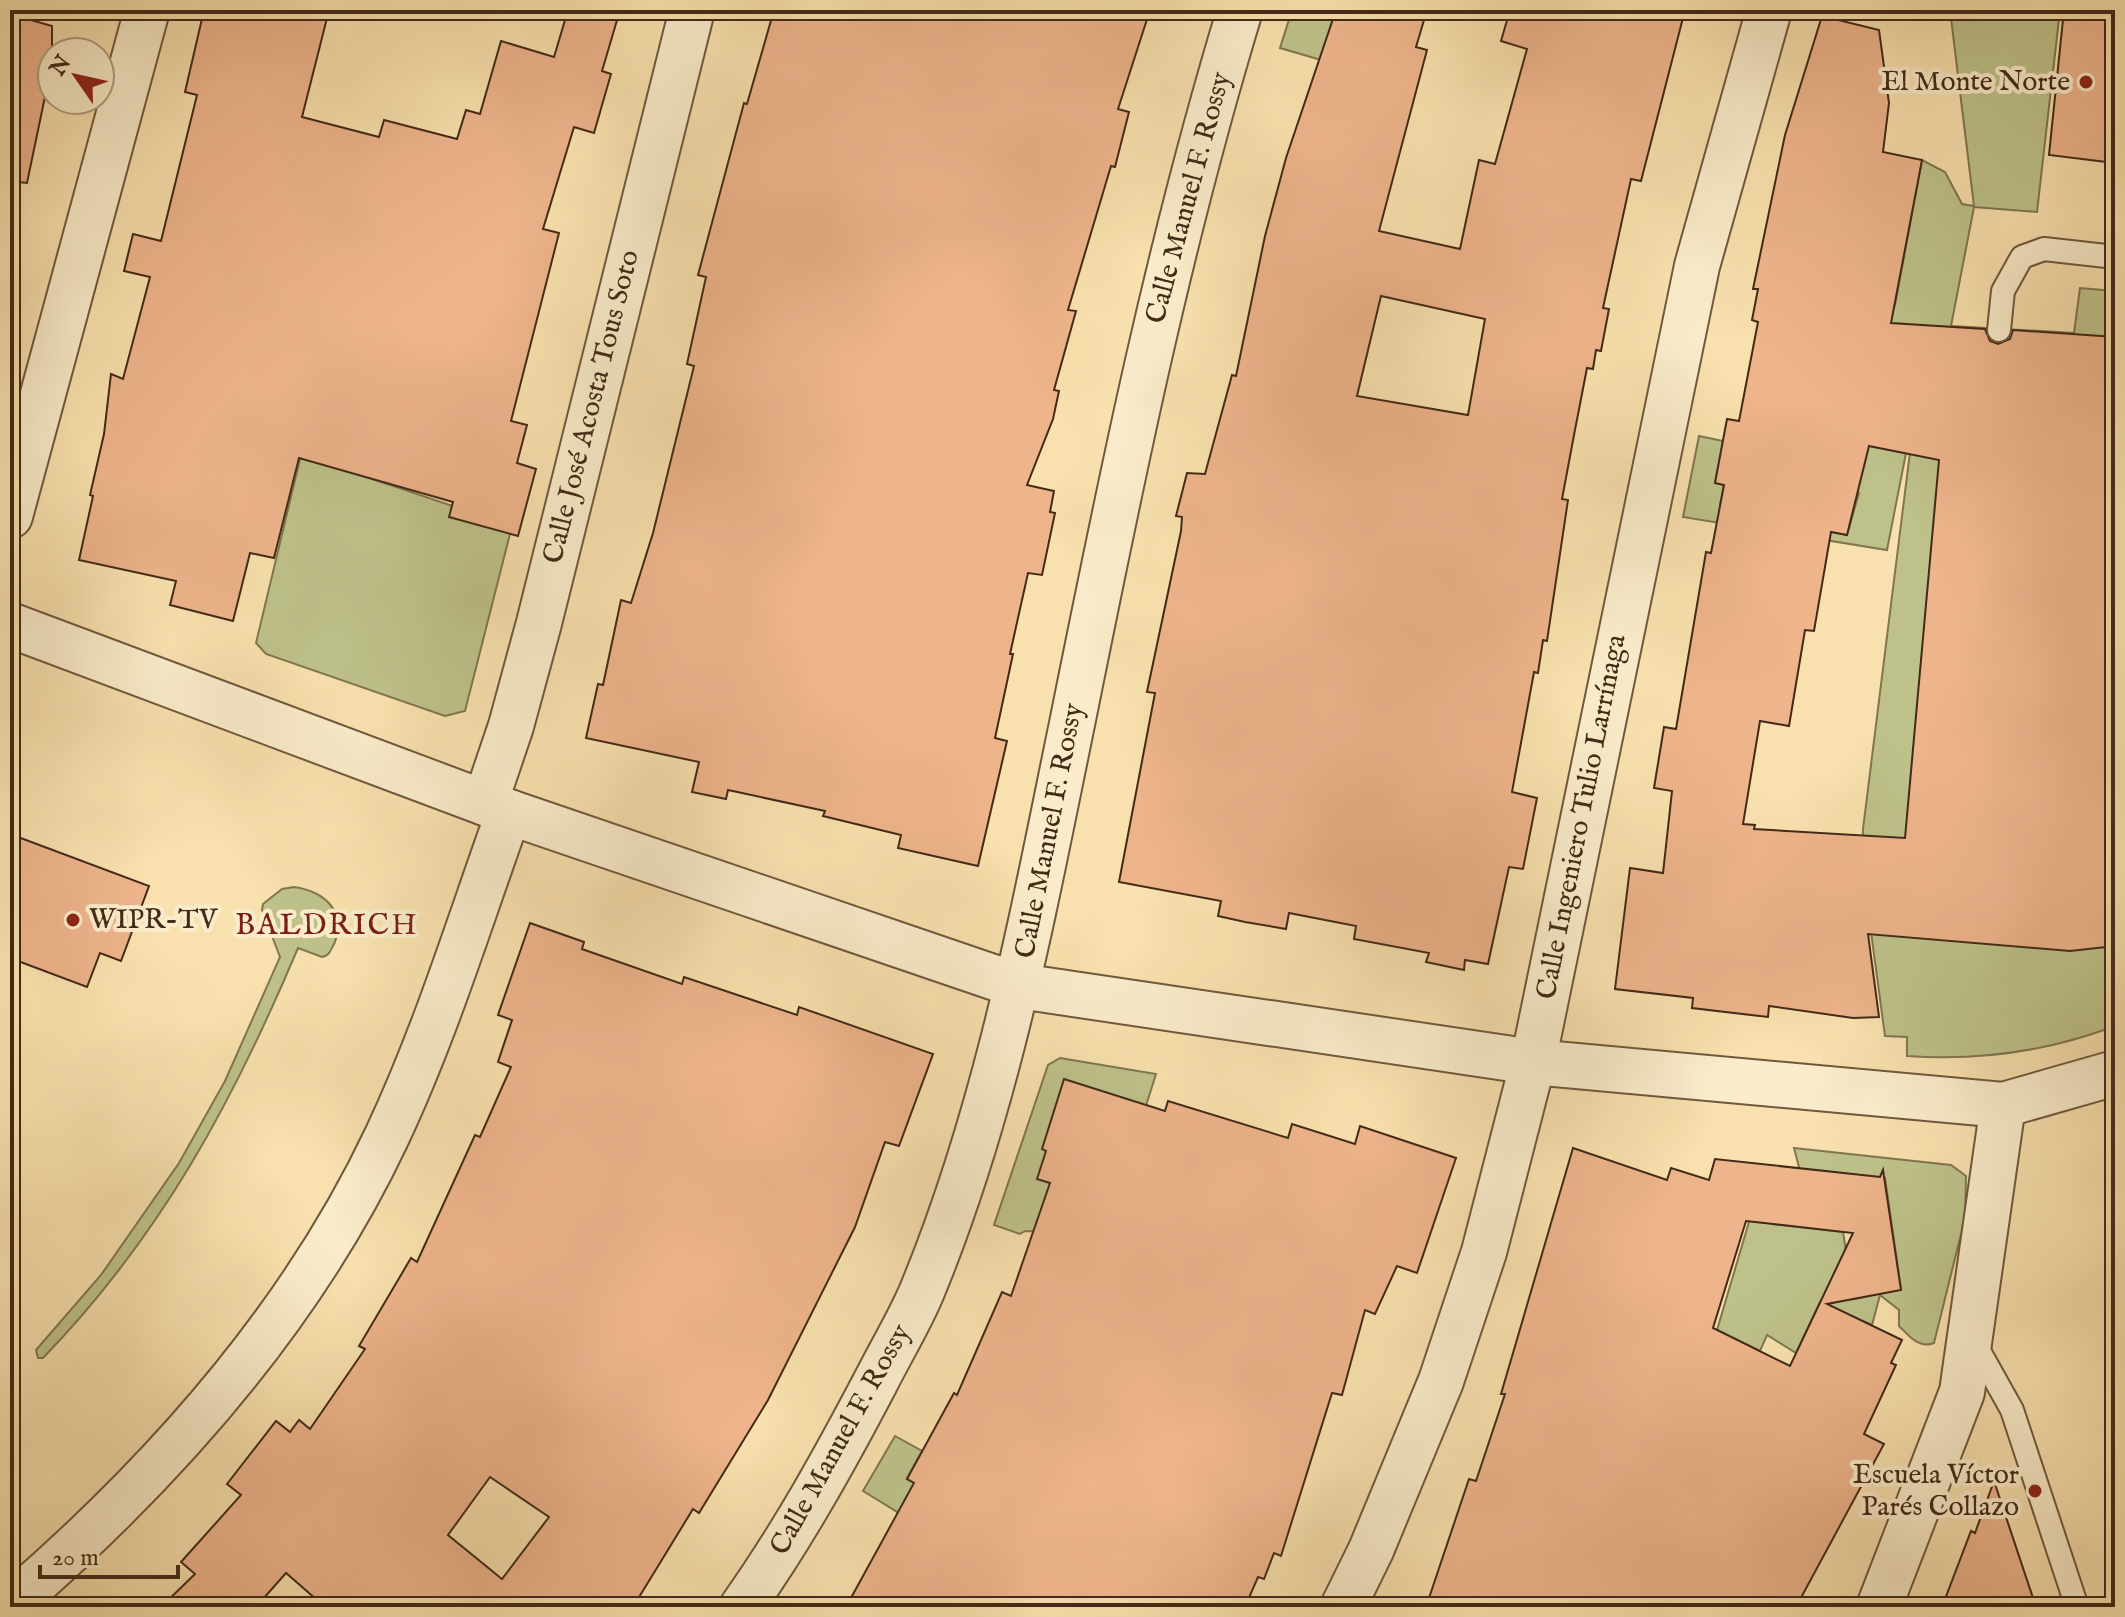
<svg xmlns="http://www.w3.org/2000/svg" width="2125" height="1617" font-family="'IM FELL English',serif">
  <style>
    .green { fill: #bec28a; stroke: #807650; stroke-width: 2 }
    .building { fill: #eeb48c; stroke: #422a17; stroke-width: 2; fill-rule: evenodd }
    .lines { fill: none; stroke-linecap: round; stroke-linejoin: round }
    .service-casing { stroke: #70583d; stroke-width: 26 }
    .minor-casing { stroke: #70583d; stroke-width: 48 }
    .service { stroke: #faecca; stroke-width: 22 }
    .minor { stroke: #faecca; stroke-width: 44 }
    .poi-dot { fill: #8f2418; stroke: #faecca; stroke-width: 3 }
    .labels { text-anchor: middle; dominant-baseline: central; stroke-width: 8; stroke-linejoin: round; paint-order: stroke }
    .poi-label { font-size: 28px; fill: #422a17; stroke: #faecca; text-anchor: end }
    .street-label { font-size: 28px; fill: #422a17; stroke: #faecca }
    .neighbourhood-label { font-size: 30px; letter-spacing: 2px; fill: #7a1f14; stroke: #faecca }
  </style>
  <rect width="100%" height="100%" fill="#f8e1ae"/>
  <filter id="stains"><feTurbulence type="fractalNoise" baseFrequency=".0025" numOctaves="4"/><feColorMatrix values="0 0 0 0 .2 0 0 0 0 .09 0 0 0 0 .02 0 0 0 .5 -.17"/></filter>
  <radialGradient id="worn" r=".72"><stop offset=".6" stop-color="#630" stop-opacity="0"/><stop offset="1" stop-color="#630" stop-opacity=".3"/></radialGradient>
  <g class="green">
    <polygon points="1292,10 1336,10 1321,60 1280,48"/>
    <path d="M 1950,10 L 2060,10 L 2037,212 L 1974,207 L 1951,326 L 2074,333 L 2080,288 L 2115,291 L 2115,1026 C 2049,1051 1978,1061 1907,1056 L 1907,1037 L 1885,1036 L 1862,865 L 1863,829 L 1918,388 L 1876,322 L 1895,305 L 1922,160 L 1945,172 L 1962,204 L 1974,206 Z"/>
    <polygon points="1699,436 1723,441 1715,483 1724,485 1720,505 1847,535 1859,493 1824,486 1833,439 1906,453 1887,550 1683,517"/>
    <polygon points="301,455 512,526 465,711 445,716 266,654 256,643"/>
    <path d="M 294,887 C 324,891 348,912 334,944 C 330,951 330,955 322,957 L 298,948 C 233,1102 161,1236 43,1358 L 38,1358 L 36,1350 L 101,1275 L 179,1163 L 225,1081 L 280,957 L 262,910 L 263,904 L 282,889 Z"/>
    <polygon points="1060,1058 1156,1074 1105,1235 1025,1231 1020,1234 994,1225 1048,1065"/>
    <path d="M 1794,1148 L 1951,1165 L 1966,1176 L 1965,1218 L 1934,1343 C 1919,1349 1909,1336 1899,1326 L 1899,1310 L 1880,1295 L 1872,1325 L 1820,1302 L 1796,1353 L 1767,1335 L 1760,1351 L 1717,1330 L 1754,1205 L 1772,1224 L 1843,1232 L 1854,1299 L 1901,1289 L 1885,1178 L 1814,1170 L 1801,1175 Z"/>
    <polygon points="895,1436 922,1451 907,1478 915,1483 899,1513 863,1491"/>
  </g>
  <g class="building">
    <polygon points="204,10 329,10 302,117 379,137 384,120 457,139 466,110 480,114 501,41 554,57 568,10 620,10 602,71 611,74 594,133 574,127 543,229 559,233 511,421 527,425 517,463 536,469 518,536 449,517 453,502 299,458 274,558 250,553 233,621 170,605 176,581 79,560 93,496 90,495 104,434 111,374 123,379 150,277 124,271 133,234 161,241 197,95 185,92"/>
    <polygon points="774,10 1150,10 1118,109 1129,112 1115,167 1111,166 1068,310 1076,311 1054,390 1059,391 1053,419 1027,485 1054,491 1050,512 1055,513 1042,575 1028,573 1010,654 1013,654 995,738 1007,741 978,866 898,848 901,835 823,816 825,811 728,790 726,799 692,792 699,762 586,738 598,684 603,685 621,600 631,603 653,533 694,366 687,364 706,277 698,275 744,103 747,104"/>
    <path d="M 1336,10 L 1427,10 L 1416,47 L 1427,50 L 1379,231 L 1460,249 L 1479,160 L 1495,164 L 1527,49 L 1501,41 L 1510,10 L 1685,10 L 1641,181 L 1631,179 L 1603,308 L 1609,309 L 1601,351 L 1596,350 L 1593,369 L 1587,368 L 1574,435 L 1562,499 L 1568,500 L 1547,641 L 1543,640 L 1538,673 L 1534,672 L 1512,792 L 1537,798 L 1523,869 L 1509,867 L 1488,964 L 1465,960 L 1464,970 L 1426,962 L 1429,953 L 1354,939 L 1356,926 L 1289,913 L 1286,929 L 1245,922 L 1218,916 L 1221,901 L 1119,882 L 1155,693 L 1147,692 L 1181,531 L 1182,517 L 1176,516 L 1187,473 L 1205,474 L 1232,375 L 1236,376 L 1265,236 L 1286,158 ZM 1381,296 L 1485,319 L 1468,415 L 1357,396 Z"/>
    <polygon points="2064,10 2115,10 2115,163 2049,155"/>
    <polygon points="10,14 52,26 52,88 47,87 27,183 10,181"/>
    <path d="M 1822,16 L 1879,30 L 1889,103 L 1883,152 L 1922,160 L 1891,323 L 1985,329 L 1990,341 L 1998,344 L 2010,339 L 2013,330 L 2115,337 L 2115,946 L 2070,951 L 1868,934 L 1879,1017 L 1853,1018 L 1769,1006 L 1768,1017 L 1692,1008 L 1693,998 L 1615,989 L 1630,868 L 1663,873 L 1672,791 L 1654,788 L 1664,727 L 1676,729 L 1706,552 L 1711,553 L 1724,485 L 1715,483 L 1727,419 L 1739,421 L 1758,322 L 1752,320 L 1758,289 L 1753,289 L 1785,135 ZM 1869,446 L 1939,460 L 1905,838 L 1754,829 L 1755,825 L 1743,824 L 1760,721 L 1789,726 L 1805,630 L 1814,631 L 1831,532 L 1847,535 Z"/>
    <polygon points="10,834 149,886 121,961 100,953 87,987 10,958"/>
    <path d="M 530,923 L 584,942 L 582,949 L 682,984 L 684,977 L 797,1015 L 799,1007 L 933,1054 L 899,1146 L 885,1142 L 855,1227 L 768,1400 L 699,1513 L 693,1509 L 633,1607 L 325,1607 L 286,1573 L 256,1607 L 161,1607 L 195,1574 L 181,1562 L 241,1495 L 227,1484 L 276,1421 L 290,1432 L 299,1420 L 310,1429 L 365,1349 L 359,1346 L 411,1258 L 417,1262 L 475,1135 L 480,1137 L 511,1067 L 498,1062 L 512,1020 L 498,1015 ZM 490,1477 L 549,1517 L 502,1579 L 448,1535 Z"/>
    <polygon points="1064,1079 1165,1111 1168,1101 1288,1138 1292,1124 1355,1144 1360,1126 1456,1158 1417,1273 1397,1266 1375,1314 1365,1310 1342,1395 1332,1393 1281,1556 1274,1553 1264,1579 1258,1577 1245,1607 846,1607 914,1483 907,1479 954,1393 957,1395 1002,1292 1011,1296 1050,1183 1037,1179 1046,1151 1042,1149"/>
    <path d="M 1573,1148 L 1667,1180 L 1671,1168 L 1709,1180 L 1715,1159 L 1880,1177 L 1883,1170 L 1901,1290 L 1827,1304 L 1902,1340 L 1891,1363 L 1896,1365 L 1864,1434 L 1884,1444 L 1796,1607 L 1426,1607 L 1469,1479 L 1476,1481 L 1505,1394 L 1501,1394 ZM 1746,1221 L 1853,1233 L 1790,1366 L 1713,1328 Z"/>
    <polygon points="1994,1481 2036,1607 1942,1607 1971,1531 1975,1533"/>
  </g>
  <g class="lines">
    <g class="service-casing">
      <g id="service">
        <polyline points="1999,330 2003,291 2022,257 2044,249 2115,257"/>
        <polyline points="1974,1342 2012,1410 2077,1607"/>
      </g>
    </g>
    <g class="minor-casing">
      <g id="minor">
        <polyline points="10,516 147,10"/>
        <polyline points="10,625 509,812 1019,986 1533,1062 2003,1105 2115,1073"/>
        <polyline points="485,803 511,726 539,623 692,10"/>
        <path d="M 10,1605 C 162,1474 301,1319 387,1136 C 436,1032 470,920 509,812"/>
        <path d="M 742,1607 C 793,1535 835,1459 876,1381 C 891,1351 909,1322 922,1291 C 998,1107 1033,913 1073,719 C 1121,480 1169,243 1240,10"/>
        <polyline points="1343,1607 1371,1550 1441,1381 1484,1252 1533,1062 1697,266 1769,10"/>
        <polyline points="1879,1607 1962,1392 2003,1105"/>
      </g>
    </g>
    <use href="#service" class="service"/>
    <use href="#minor" class="minor"/>
  </g>
  <g class="poi-dot">
    <circle cx="2086" cy="82" r="8"/>
    <circle cx="73" cy="920" r="8"/>
    <circle cx="2035" cy="1491" r="8"/>
  </g>
  <g class="labels">
    <g class="poi-label">
      <text x="2070" y="82">El Monte Norte</text>
      <text x="89" y="920" text-anchor="start">WIPR-TV</text>
      <text x="2019" y="1475">Escuela Víctor<tspan x="2019" dy="32">Parés Collazo</tspan></text>
    </g>
    <g class="street-label">
      <text transform="translate(1189 198) rotate(-75)">Calle Manuel F. Rossy</text>
      <text transform="translate(592 407) rotate(-76)">Calle José Acosta Tous Soto</text>
      <text transform="translate(1582 817) rotate(-79)">Calle Ingeniero Tulio Larrínaga</text>
      <text transform="translate(1050 831) rotate(-79)">Calle Manuel F. Rossy</text>
      <text transform="translate(841 1440) rotate(-61)">Calle Manuel F. Rossy</text>
    </g>
    <g class="neighbourhood-label">
      <text x="327" y="926">BALDRICH</text>
    </g>
  </g>
  <rect width="2125" height="1617" fill="none" stroke="#f8e1ae" stroke-width="40"/>
  <rect x="12" y="12" width="2101" height="1593" fill="none" stroke="#422a17" stroke-width="4"/>
  <rect x="20" y="20" width="2085" height="1577" fill="none" stroke="#422a17" stroke-width="2"/>
  <g transform="translate(76 76) rotate(304)"><circle r="38" fill="#faecca" stroke="#b09e82" stroke-width="2"/>
  <path d="M0-6L14 30L0 20L-14 30Z" fill="#8f2418"/>
  <text y="-12" font-size="22" font-weight="bold" text-anchor="middle" fill="#422a17">N</text>
  </g>
  <path d="M40 1565v12h138v-12" fill="none" stroke="#422a17" stroke-width="4"/>
  <text x="52" y="1565" font-size="24" fill="#422a17" stroke="#faecca" stroke-width="6" paint-order="stroke">20 m</text>
  <rect width="100%" height="100%" filter="url(#stains)"/>
  <rect width="100%" height="100%" fill="url(#worn)"/>
</svg>
